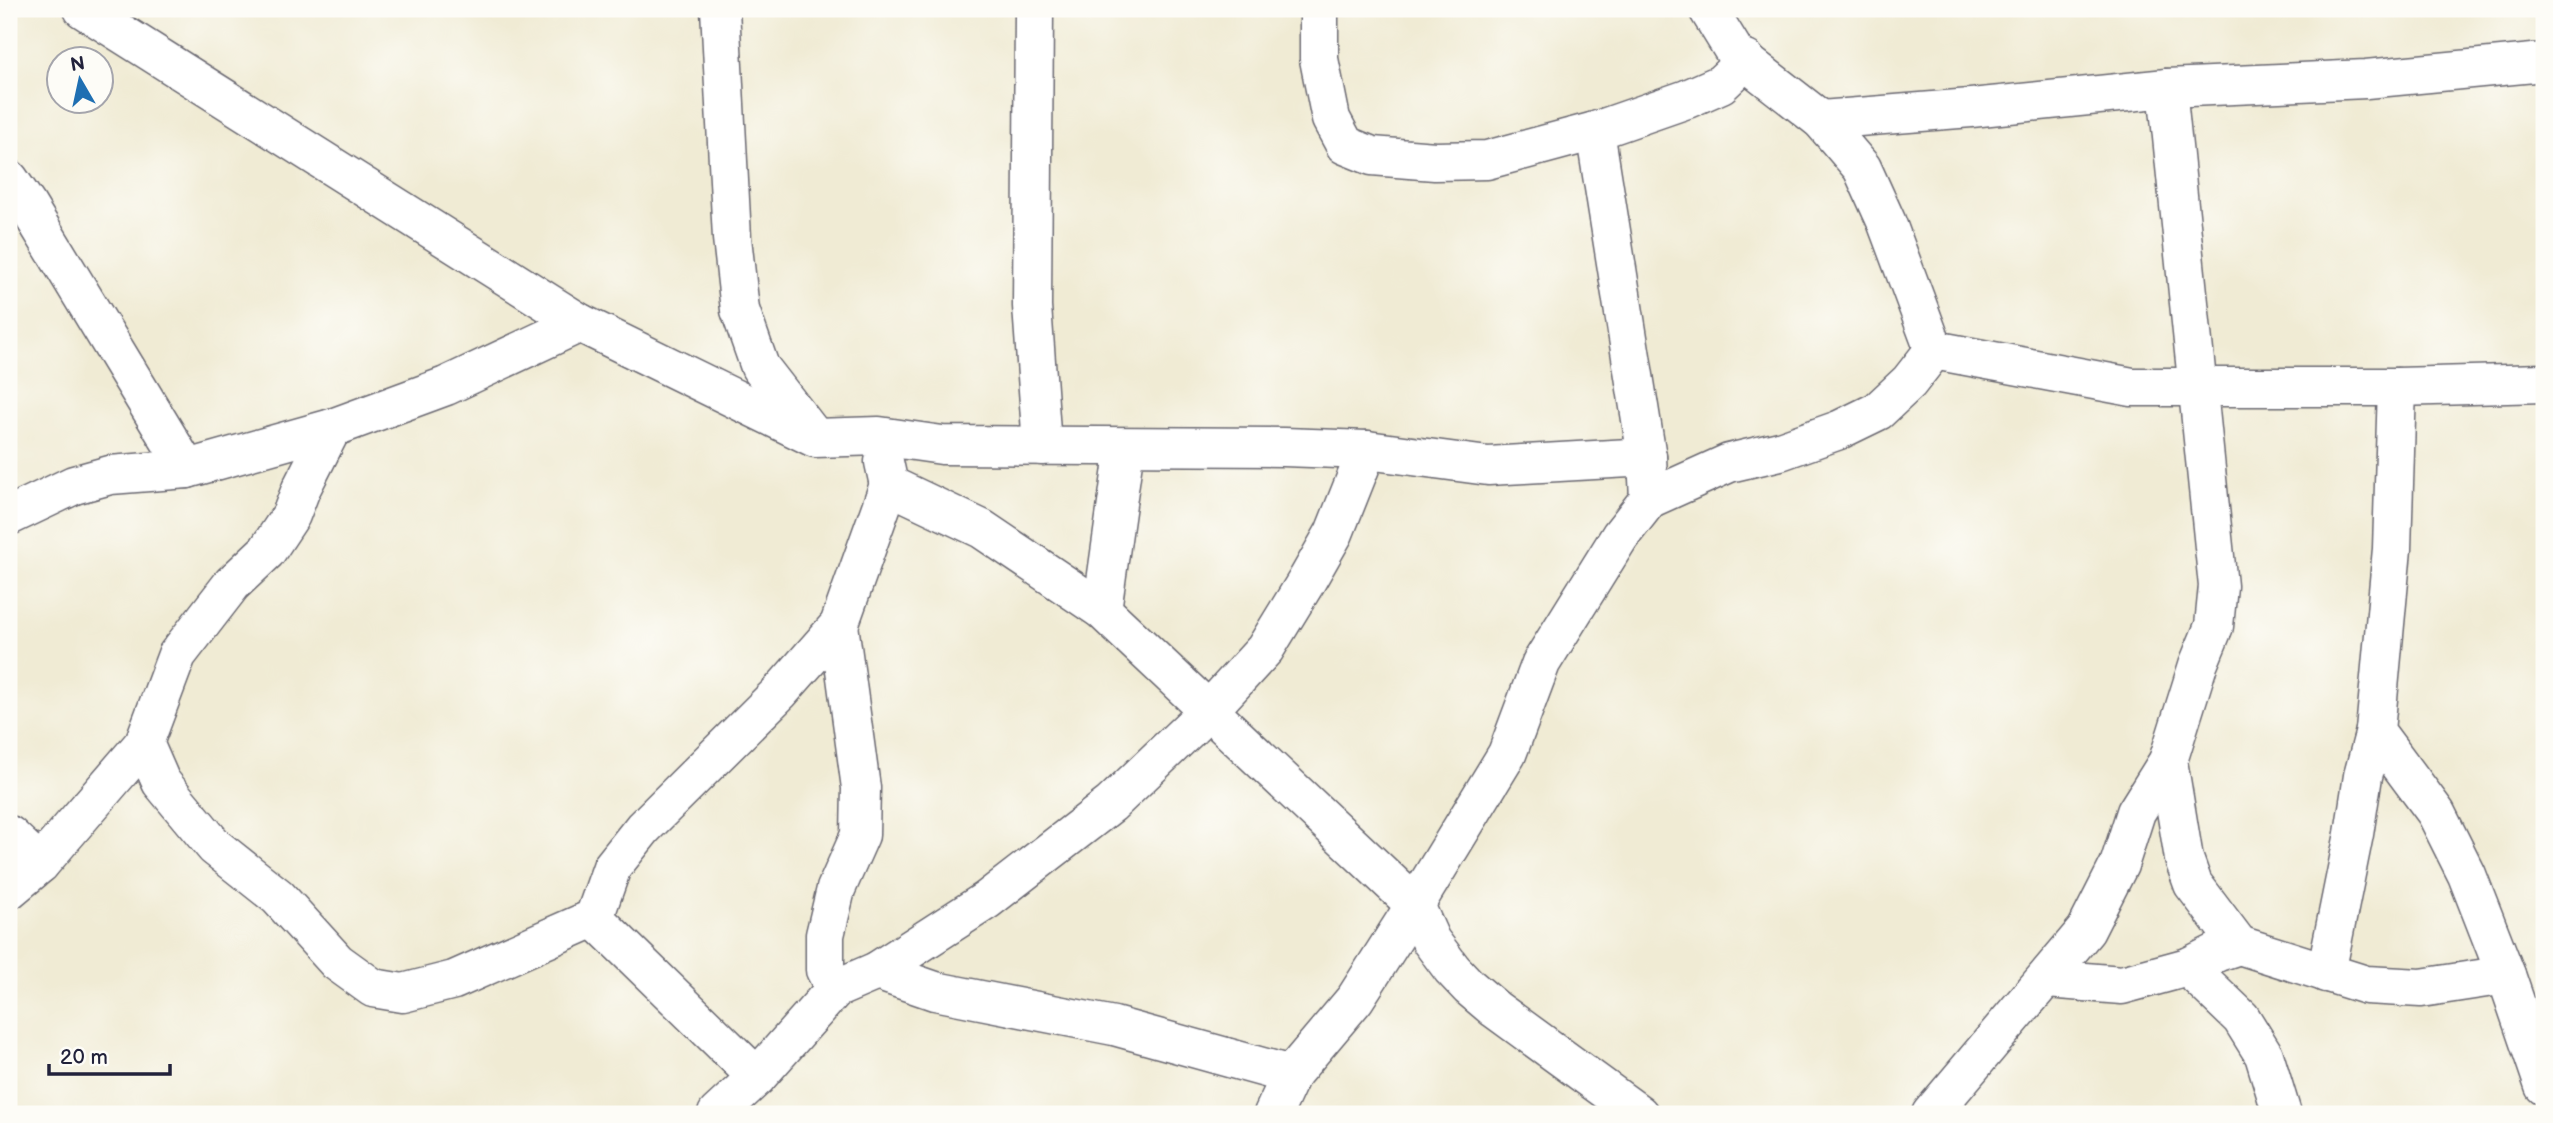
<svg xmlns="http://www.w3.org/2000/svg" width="2553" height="1123" font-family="'Balsamiq Sans',sans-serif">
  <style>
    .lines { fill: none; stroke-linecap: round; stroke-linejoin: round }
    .minor-casing { stroke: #6a6871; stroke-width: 41 }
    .minor { stroke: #fff; stroke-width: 38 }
  </style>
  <rect width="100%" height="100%" fill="#fdfcf7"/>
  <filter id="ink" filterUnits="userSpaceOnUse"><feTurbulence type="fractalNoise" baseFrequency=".0143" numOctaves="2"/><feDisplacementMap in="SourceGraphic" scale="14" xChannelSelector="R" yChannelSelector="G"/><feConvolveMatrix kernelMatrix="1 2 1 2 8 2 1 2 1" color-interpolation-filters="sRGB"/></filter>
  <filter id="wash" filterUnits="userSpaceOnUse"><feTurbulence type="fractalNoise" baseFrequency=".00686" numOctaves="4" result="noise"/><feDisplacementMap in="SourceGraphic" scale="28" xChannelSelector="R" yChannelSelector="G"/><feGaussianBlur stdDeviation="1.57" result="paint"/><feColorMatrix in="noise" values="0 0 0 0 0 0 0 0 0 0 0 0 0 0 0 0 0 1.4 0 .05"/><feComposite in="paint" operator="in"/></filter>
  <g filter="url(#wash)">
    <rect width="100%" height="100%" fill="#f0ebd4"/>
  </g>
  <g filter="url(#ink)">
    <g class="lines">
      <g class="minor-casing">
        <g id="minor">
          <polyline points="83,9 580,323 815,438 879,436 942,445 1284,447 1367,450 1488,466 1647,457 1649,499 1729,463 1780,451 1839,430 1878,411 1909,382 1934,350"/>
          <polyline points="720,9 732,238 740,310 760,367 809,430"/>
          <polyline points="1034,9 1032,306 1042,446"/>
          <polyline points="1319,9 1319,59 1331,119 1345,145 1372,156 1435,161 1487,160 1595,131"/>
          <polyline points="1708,9 1735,53 1821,120 1862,168 1886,221 1934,350"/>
          <polyline points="1821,120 1971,108 2167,88 2366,79 2544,62"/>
          <polyline points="9,179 27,205 187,469"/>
          <polyline points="1934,350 2132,387 2397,387 2544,383"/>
          <polyline points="2397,387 2392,549 2375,731 2436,813 2467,875 2506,975 2544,1086"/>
          <polyline points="1647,457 1595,131 1687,99 1721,84 1746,60"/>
          <polyline points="884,462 889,485 982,529 1102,610 1415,905 1431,941 1452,969 1469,987 1495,1009 1639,1114"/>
          <polyline points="9,516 74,485 110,475 187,469 332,428 446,386 580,323"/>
          <polyline points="1102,610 1125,447"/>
          <polyline points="144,743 161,782 215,847 278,897 337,962 373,988 403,993 454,980 594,918 612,867 643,828 780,692 839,625 889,485"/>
          <polyline points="2168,761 2184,859 2193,884 2239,945"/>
          <polyline points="9,835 40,864"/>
          <polyline points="9,890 40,864 144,743 177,655 232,584 267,551 291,515 301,489 332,428"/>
          <polyline points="594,918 757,1077"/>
          <polyline points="2188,967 2218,952 2239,945 2366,985 2421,988 2506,975"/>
          <polyline points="877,971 935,991 1114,1026 1291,1075"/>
          <polyline points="2326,973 2354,834 2363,776 2375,731"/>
          <polyline points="2047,979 2122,985 2188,967 2241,1018 2264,1055 2282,1114"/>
          <polyline points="835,989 825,970 825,935 836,889 860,835 861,788 839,625"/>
          <polyline points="717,1114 757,1077 835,989 877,971 987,900 1111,804 1209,710 1265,649 1306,582 1334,533 1367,450"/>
          <polyline points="1273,1114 1291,1075 1355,999 1415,905 1507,754 1541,663 1620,536 1649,499"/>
          <polyline points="1931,1114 2086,930 2119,865 2136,812 2168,761 2198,665 2214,626 2218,586 2167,88"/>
        </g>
      </g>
      <use href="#minor" class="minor"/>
    </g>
  </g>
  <rect width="2553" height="1123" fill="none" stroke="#fdfcf7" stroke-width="35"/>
  <g transform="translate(80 80) rotate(351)"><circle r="33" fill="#fdfcf7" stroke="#a5a5ac" stroke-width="2"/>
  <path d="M0-5L12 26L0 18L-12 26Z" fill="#1f6fb2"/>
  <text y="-10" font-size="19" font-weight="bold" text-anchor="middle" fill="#22223b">N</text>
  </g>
  <path d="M49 1064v10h121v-10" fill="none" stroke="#22223b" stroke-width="3.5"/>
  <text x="60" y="1064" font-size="21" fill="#22223b" stroke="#fdfcf7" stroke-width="5" paint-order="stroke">20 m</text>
</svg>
